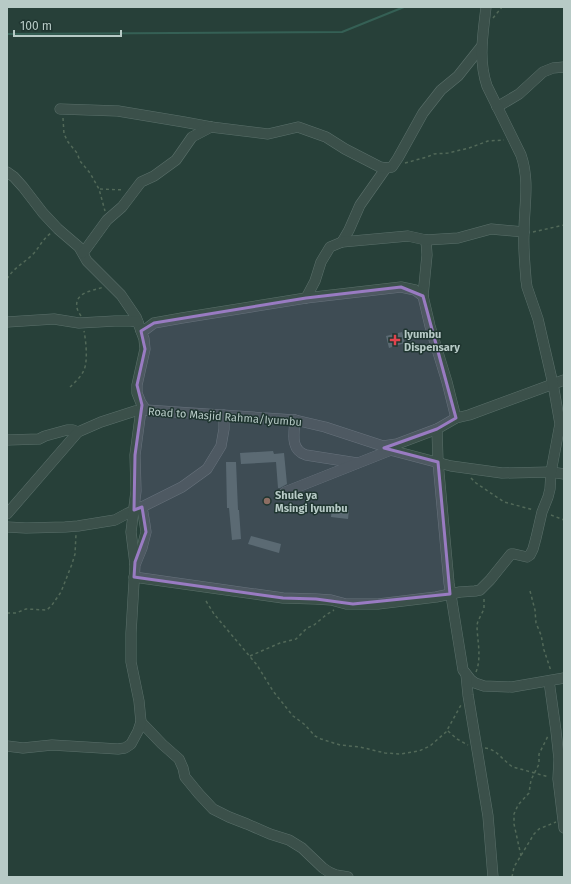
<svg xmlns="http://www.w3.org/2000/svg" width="571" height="884" font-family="'Fira Sans',sans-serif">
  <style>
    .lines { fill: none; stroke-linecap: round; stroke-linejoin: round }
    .stream { stroke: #356055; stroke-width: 2 }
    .building { fill: #4b6660 }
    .minor-casing { stroke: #5b706b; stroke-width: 11 }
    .path { stroke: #526959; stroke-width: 1.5; stroke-dasharray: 3 3; stroke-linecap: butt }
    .minor { stroke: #3b504a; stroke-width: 10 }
    .marked { fill: #997bc2; fill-opacity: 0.2; stroke: #997bc2; stroke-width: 3; stroke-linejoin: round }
    .health-dot { fill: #e0444e; stroke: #1f3530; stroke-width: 1.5 }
    .education-dot { fill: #8d6e63; stroke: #1f3530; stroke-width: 1.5 }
    .labels { text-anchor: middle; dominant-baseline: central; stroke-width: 3; stroke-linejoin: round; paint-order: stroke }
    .poi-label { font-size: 11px; font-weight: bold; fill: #b7cac6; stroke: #1f3530; text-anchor: start }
    .street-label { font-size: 11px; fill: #b7cac6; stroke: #1f3530 }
  </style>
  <rect width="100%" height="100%" fill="#274039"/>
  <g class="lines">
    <polyline class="stream" points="7,34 342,32 404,7"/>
  </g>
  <g class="building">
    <polygon points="402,332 405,343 389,348 386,336"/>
    <polygon points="273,451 274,454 284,453 287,484 280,488 278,488 276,462 241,464 240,453"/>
    <polygon points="226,462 236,462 238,510 239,510 241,539 232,540 229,508 227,508"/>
    <polygon points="332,508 349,510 348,519 331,517"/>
    <polygon points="251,536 281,544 279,553 248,544"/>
  </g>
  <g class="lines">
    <g class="minor-casing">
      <g id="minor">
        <polyline points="497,107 519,94 543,72 553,68 564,67"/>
        <polyline points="60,109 118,111 184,122 211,127"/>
        <polyline points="7,172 14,177 23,187 43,213 58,229 79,247 87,261 121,295 136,317 144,339 145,349 137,385 137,393 141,403 146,410"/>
        <polyline points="426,240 427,255 423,296 430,326 447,382 456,418"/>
        <polyline points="342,242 349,230 360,205 386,168 392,167 398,158 423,113 441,90 458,76 481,47"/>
        <polyline points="83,253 107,220 122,207 141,182 154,176 176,160 192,137 211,127 268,134 298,127 326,137 345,149 380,167 386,168"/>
        <polyline points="306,298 315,281 321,262 330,247 342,242 408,236 426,240 458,238 491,229 524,232"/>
        <polyline points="7,322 54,319 79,323 115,321 131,321 138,322"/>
        <polyline points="141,331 146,329 154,323 182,318 306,298 401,287 415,290 423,296"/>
        <path d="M 295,420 C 294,433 290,450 306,455 L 357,463"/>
        <polyline points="437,429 438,462 449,583 463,670 471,680 475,683 484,686 512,687 564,678"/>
        <polyline points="7,440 39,439 45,436 67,430 73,430 78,432"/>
        <polyline points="385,447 394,451 451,466 502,473 551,472 564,474"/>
        <polyline points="285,492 391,450"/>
        <polyline points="7,514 78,432 101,422 135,411 146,410 295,420 325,427 383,446 397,444 437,429 456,418 469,415 564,380"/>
        <polyline points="7,527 26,528 65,527 78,526 115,520 128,513 142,507 182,487 207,469 221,446 224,429 224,415"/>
        <polyline points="135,564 131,532 136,491 135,455 141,410"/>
        <path d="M 134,577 L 283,598 L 316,599 L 331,600 L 346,604 L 378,604 L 436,597 L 460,592 L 475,591 L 480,590 L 490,580 L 511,554 L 514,554 L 527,557 L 530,555 L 533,549 L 536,538 L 542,512 L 548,497 L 550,489 L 551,472 L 560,424 L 553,384 L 538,319 L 527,287 L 526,280 C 525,264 523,248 524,233 C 524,206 530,181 521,155 L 487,86 C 478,59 483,35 486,7"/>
        <polyline points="466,674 468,695 488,816 493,877"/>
        <polyline points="549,681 556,731 559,759 558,779 564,828"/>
        <polyline points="141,722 162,744 179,759 183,768 185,777 199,794 213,809 229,817 247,824 270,834 289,840 302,848 323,868 329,872 336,875 348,877"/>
        <polyline points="7,746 23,748 52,745 118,749 125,748 131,744 138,731 141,722 139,701 131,662 131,633 135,565 142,548 146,532 145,525 142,507"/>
      </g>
    </g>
    <g class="path">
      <polyline points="493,18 502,7"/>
      <polyline points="63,118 64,134 68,142 77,153 80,161 90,173 99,189 105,211"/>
      <polyline points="405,163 427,157 434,154 448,153 469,148 488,141 504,140"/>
      <polyline points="100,189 124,190"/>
      <polyline points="533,232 564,225"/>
      <path d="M 7,279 C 15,266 25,263 34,253 C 40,246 43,239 51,233"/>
      <path d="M 81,316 C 79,313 77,310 77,307 C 75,298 83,293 90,291 C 95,289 99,289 103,287"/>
      <path d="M 70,387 C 75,382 81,377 84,370 C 88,361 86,341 84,331"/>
      <polyline points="471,478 476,483 504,502 534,510"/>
      <polyline points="551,515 564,520"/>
      <polyline points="530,591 535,610 536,623 541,635 544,650 551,671"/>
      <polyline points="206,601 214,614 257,665 273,691 293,716 304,724 315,736 321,739 340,745 360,747 385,753 401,754 419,751 430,746 446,732 461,705"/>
      <polyline points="7,613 16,613 26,609 47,610 52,605 61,592 72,564 75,554 76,534"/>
      <polyline points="250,656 280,643 296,639 307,628 314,625 326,615 334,610"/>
      <path d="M 476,672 C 482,657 477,640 477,625 L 478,621 L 484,609 L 484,597"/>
      <polyline points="448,731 457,739 468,745"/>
      <path d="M 485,748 C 497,749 503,761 513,767 L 549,777"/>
      <polyline points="521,856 514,824 514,814 518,805 529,793 531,780 539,764 539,754 548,736"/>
      <polyline points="512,877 514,867 534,834 539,829 556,822"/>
    </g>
    <use href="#minor" class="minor"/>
  </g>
  <path class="marked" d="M 401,287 L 423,296 L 456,418 L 437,429 L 384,448 L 438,462 L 450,594 L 353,604 L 316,599 L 283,598 L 134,577 L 135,562 L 146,532 L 142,507 L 134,510 L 135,455 L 142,405 L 137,385 L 145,349 L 141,331 L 154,323 L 306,298 Z"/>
  <path class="health-dot" d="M393 334h4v4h4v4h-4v4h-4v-4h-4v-4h4z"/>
  <circle class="education-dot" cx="267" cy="501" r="4"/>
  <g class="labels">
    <g class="poi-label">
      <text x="404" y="334">Iyumbu<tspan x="404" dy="13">Dispensary</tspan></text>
      <text x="275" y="495">Shule ya<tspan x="275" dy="13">Msingi Iyumbu</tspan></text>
    </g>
    <g class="street-label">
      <text transform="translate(225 417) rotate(4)">Road to Masjid Rahma/Iyumbu</text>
    </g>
  </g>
  <rect width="571" height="884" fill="none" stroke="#b7cac6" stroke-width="16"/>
  <path d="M14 30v6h107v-6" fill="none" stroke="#b7cac6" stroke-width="2"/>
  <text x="20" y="30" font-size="12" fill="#b7cac6" stroke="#1f3530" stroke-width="3" paint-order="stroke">100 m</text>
</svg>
